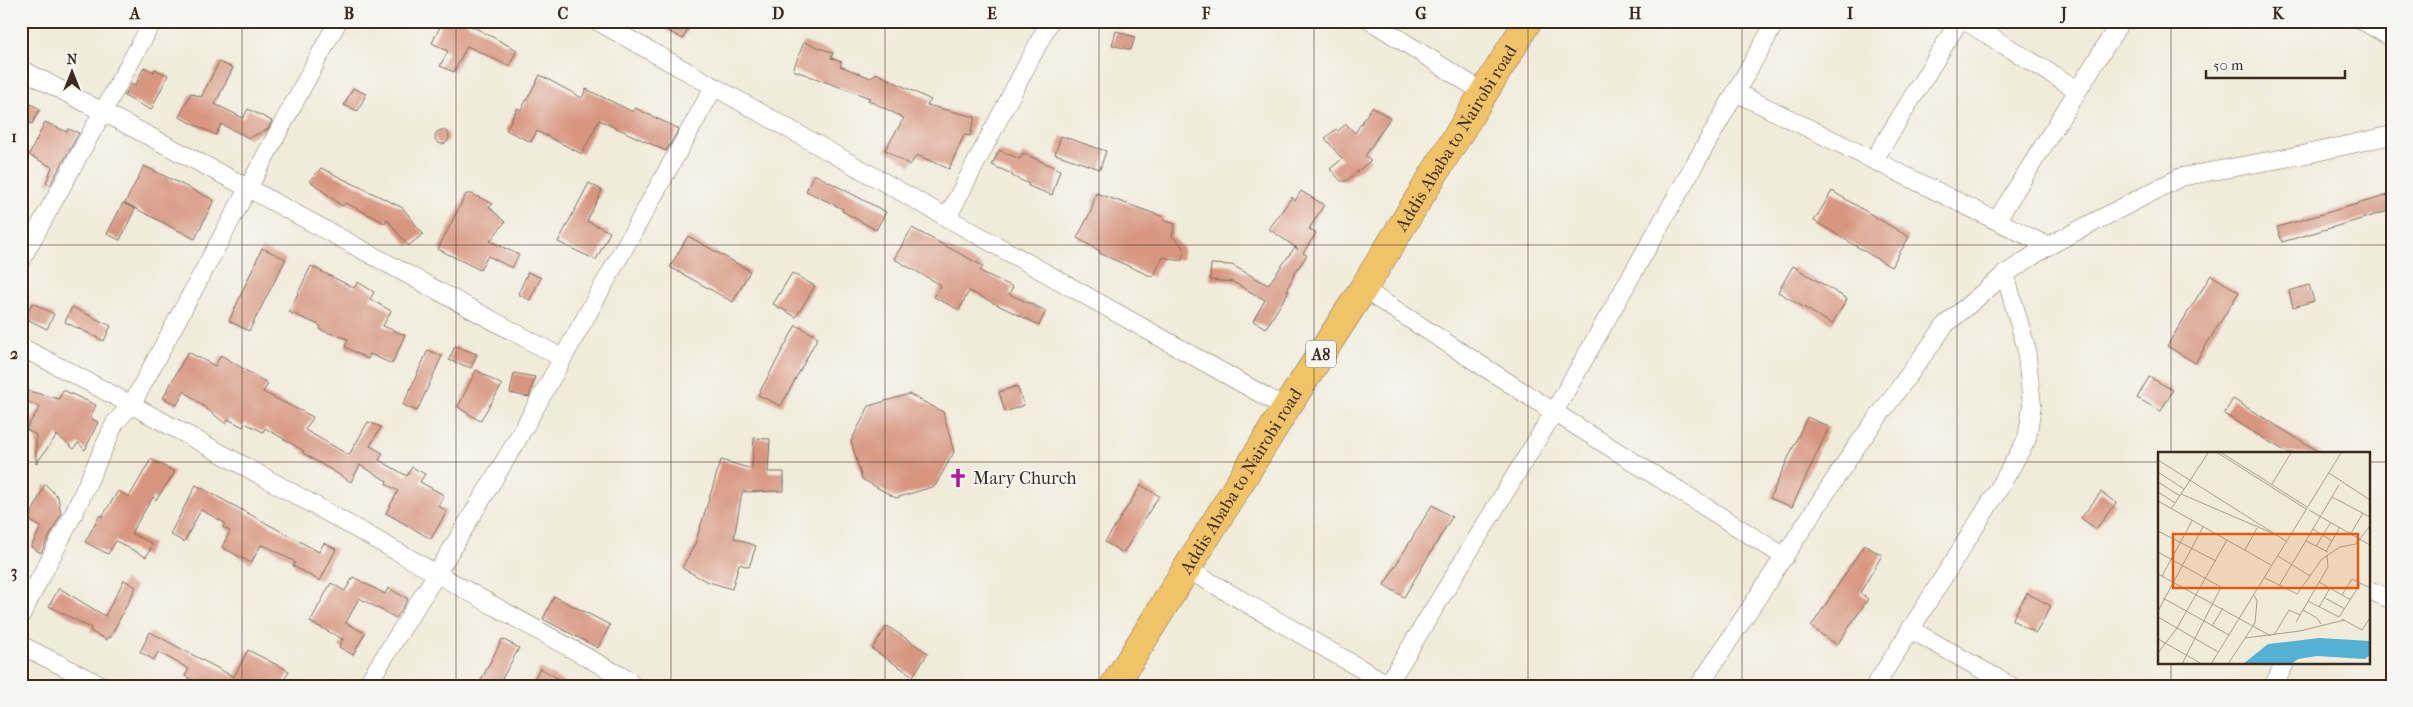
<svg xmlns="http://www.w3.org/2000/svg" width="2413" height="707" font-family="'IM FELL French Canon',serif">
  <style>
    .building { fill: #d89680 }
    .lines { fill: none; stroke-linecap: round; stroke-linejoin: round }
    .street-casing { stroke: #7b6e5f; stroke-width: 19 }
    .highway-casing { stroke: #7b6e5f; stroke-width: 29 }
    .street { stroke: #fff; stroke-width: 18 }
    .highway { stroke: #f1c369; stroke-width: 28 }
    .grid { fill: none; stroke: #3b2a1e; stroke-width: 1; stroke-opacity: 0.55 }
    .labels { text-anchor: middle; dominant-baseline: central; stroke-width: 4; stroke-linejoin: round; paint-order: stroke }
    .shield { fill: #f6f6f2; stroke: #73675e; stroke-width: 1 }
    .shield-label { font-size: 16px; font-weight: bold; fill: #3b2a1e }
    .street-label { font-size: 18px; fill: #3b2a1e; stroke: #f6f6f2 }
    .poi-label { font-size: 18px; fill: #3b2a1e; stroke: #f6f6f2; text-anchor: start }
    .inset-road { fill: none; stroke: #a89e8e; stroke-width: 1 }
    .view { fill: #e8590c; fill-opacity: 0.15; stroke: #e8590c; stroke-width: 2.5 }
    .inset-edge { fill: none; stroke: #3b2a1e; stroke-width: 2.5 }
    .neatline { fill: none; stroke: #3b2a1e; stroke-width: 2 }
    .grid-label { font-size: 16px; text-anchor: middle; font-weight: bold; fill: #3b2a1e }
  </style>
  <rect width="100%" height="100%" fill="#f6f6f2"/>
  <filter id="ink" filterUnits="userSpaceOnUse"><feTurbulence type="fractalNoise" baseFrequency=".02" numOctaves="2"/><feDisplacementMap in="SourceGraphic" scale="10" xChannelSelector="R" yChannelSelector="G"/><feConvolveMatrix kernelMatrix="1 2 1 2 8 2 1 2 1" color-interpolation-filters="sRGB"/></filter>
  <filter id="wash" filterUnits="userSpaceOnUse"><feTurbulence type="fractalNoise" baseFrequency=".0096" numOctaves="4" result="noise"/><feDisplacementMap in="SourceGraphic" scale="20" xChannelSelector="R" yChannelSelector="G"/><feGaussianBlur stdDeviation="1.12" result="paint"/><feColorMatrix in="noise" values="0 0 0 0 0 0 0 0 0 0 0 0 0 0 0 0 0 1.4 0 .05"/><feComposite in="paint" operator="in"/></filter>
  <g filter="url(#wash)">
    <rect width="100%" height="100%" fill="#f1ebd9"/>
    <g id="blocks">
      <g class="building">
        <polygon points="443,21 462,21 517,50 509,66 467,46 454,72 440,66 448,51 432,43"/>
        <polygon points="649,21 692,21 683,39"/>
        <polygon points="1116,31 1135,37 1131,50 1112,45"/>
        <polygon points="804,42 833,53 831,58 842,62 840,66 871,78 876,73 931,100 927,105 975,117 970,136 964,135 949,169 917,155 910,165 885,150 904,118 868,100 870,98 793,70"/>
        <polygon points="219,62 233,68 215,104 243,118 248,109 272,121 268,129 249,138 221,124 216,135 179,117 191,93 201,97"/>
        <polygon points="144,67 154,72 155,69 168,75 151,110 124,96 131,84 135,86"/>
        <polygon points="540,75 582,98 586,89 633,112 635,108 679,129 666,151 599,120 582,154 537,131 531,142 506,130 517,108 521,110"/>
        <polygon points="353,88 366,94 358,111 344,105"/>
        <polygon points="21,99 40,109 32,124 21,119"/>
        <polygon points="1372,107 1390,118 1365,156 1371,160 1346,181 1341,181 1330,169 1342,159 1325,138 1336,129 1338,131 1346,124 1355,133"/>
        <polygon points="45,122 67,132 68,129 79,133 50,185 46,183 52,167 29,155"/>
        <circle cx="442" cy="137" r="7"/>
        <polygon points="1061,136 1106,151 1100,169 1055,154"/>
        <polygon points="999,150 1020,159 1023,153 1060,170 1052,195 1028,186 1029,184 1012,176 1012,174 992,165"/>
        <polygon points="144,166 214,200 195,239 125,203"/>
        <polygon points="321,168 403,208 423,234 408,246 387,219 385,223 346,203 342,206 310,181"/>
        <polygon points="814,174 886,212 876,230 842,211 843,209 806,191"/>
        <polygon points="589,183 602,190 587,221 610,232 596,260 558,242"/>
        <polygon points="1301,191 1324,205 1309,229 1316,233 1303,253 1307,255 1296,271 1287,290 1289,291 1266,328 1253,321 1265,300 1233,282 1210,280 1211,264 1232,265 1268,285 1295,247 1298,249 1269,229 1292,197 1295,201"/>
        <polygon points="1832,191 1909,237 1891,267 1814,221"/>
        <polygon points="1096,193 1164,217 1163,220 1175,224 1172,236 1184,248 1182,260 1174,260 1163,257 1153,277 1099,253 1100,251 1077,238 1091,211"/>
        <polygon points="466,194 472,194 493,204 489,207 505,222 490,241 519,255 512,268 488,256 480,270 438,249"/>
        <polygon points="2392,194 2392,210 2282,242 2277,227"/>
        <polygon points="123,203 135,209 120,240 107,234"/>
        <polygon points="912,228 983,266 980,271 1013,287 1009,294 1046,311 1039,325 969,291 959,310 934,297 941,285 894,259"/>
        <polygon points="688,236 750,271 733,302 670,267"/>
        <polygon points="262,248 286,259 249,331 229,321"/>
        <polygon points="311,266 354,288 358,282 374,292 370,299 391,311 383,326 405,335 392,364 370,354 368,359 345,347 348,339 320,330 321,326 289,312"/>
        <polygon points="1793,266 1847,299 1832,324 1778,292"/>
        <polygon points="528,272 541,278 530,300 518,294"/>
        <polygon points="792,273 815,286 796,317 773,304"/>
        <polygon points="2211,275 2239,292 2195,363 2167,346"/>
        <polygon points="2309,285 2314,301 2293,307 2289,291"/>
        <polygon points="32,303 54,314 47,329 25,318"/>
        <polygon points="72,307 111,326 104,341 65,322"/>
        <polygon points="796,325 818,337 781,406 758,395"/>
        <polygon points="455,346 477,354 471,368 449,360"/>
        <polygon points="428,350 442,356 417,411 403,405"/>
        <polygon points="188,352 215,366 221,355 268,384 263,392 313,417 305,430 349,455 368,422 381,427 370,446 383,453 379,460 407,476 412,467 425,474 420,482 444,495 438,506 447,511 431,539 386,513 398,491 386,484 387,481 360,465 351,482 303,453 304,451 265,428 263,432 245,423 243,427 228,419 226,424 184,391 177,405 163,398"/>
        <polygon points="476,370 502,385 480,421 458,407"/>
        <polygon points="514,373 535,377 529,397 510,393"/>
        <polygon points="2149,377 2173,390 2161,411 2137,398"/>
        <polygon points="1017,386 1024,405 1005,412 999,392"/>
        <polygon points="21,389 59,399 63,390 96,405 90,418 98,422 85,450 78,443 74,449 57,435 36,464 36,435 26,429 40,407 21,399"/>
        <polygon points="909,394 943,412 954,452 935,486 896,498 862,479 851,441 869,406"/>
        <polygon points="2233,399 2321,453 2288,453 2224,414"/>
        <polygon points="1807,417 1829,427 1792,507 1770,498"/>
        <polygon points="754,438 770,439 768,472 784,472 784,491 742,492 734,538 756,546 749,567 739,564 732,589 706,581 682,568 695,544 721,460 752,469"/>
        <polygon points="151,459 175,472 156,500 153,497 131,533 153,544 146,557 116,541 108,554 85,542 100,515 102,517 118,491 129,497"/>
        <polygon points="45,484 58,497 61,514 41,553 31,547 41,527 29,520"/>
        <polygon points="196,485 319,552 324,543 336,549 320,581 293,566 295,562 268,547 261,545 251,563 222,547 230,531 223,527 225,523 201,510 184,542 170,534"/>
        <polygon points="1141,485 1159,496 1123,553 1105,542"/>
        <polygon points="2101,492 2116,503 2096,529 2081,518"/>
        <polygon points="1432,505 1452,517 1404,597 1384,585"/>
        <polygon points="1864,545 1882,555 1860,593 1868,599 1837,645 1811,627"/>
        <polygon points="353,577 385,594 388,588 408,599 396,618 359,598 346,623 365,633 353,655 339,647 343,639 310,622 331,583 345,591"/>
        <polygon points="124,580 136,587 110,638 108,637 107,640 90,631 91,628 49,606 59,588 105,616"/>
        <polygon points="2027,593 2051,606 2036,633 2012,620"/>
        <polygon points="554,596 610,625 598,648 543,619"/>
        <polygon points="887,626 928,653 913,676 872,649"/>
        <polygon points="150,632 234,677 248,650 289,671 281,686 203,686 185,676 189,669 158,652 154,660 140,652"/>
        <polygon points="502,639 519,648 498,686 478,686"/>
        <polygon points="540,668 571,686 530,686"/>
      </g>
    </g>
  </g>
  <g filter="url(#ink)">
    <use href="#blocks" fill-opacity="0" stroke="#7b6e5f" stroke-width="1"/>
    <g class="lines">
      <g class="street-casing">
        <g id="street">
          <polyline points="597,21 1286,408"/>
          <polyline points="1371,21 1484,93"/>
          <polyline points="1965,21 2078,90"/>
          <polyline points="2363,21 2392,38"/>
          <polyline points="21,69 248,188 562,358"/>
          <polyline points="1737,93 2048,246"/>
          <polyline points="1874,160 1959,21"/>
          <polyline points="947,218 1050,21"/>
          <polyline points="1997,220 2121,21"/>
          <polyline points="21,260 153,21"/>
          <polyline points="1363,289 1554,412 1785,557"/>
          <path d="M 21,347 C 226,452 425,569 628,680 L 633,686"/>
          <polyline points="1187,569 1391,686"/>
          <polyline points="2369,590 2392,600"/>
          <polyline points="21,615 74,513 115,423 132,404 338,21"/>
          <polyline points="1910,629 2011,686"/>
          <polyline points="21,645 102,686"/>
          <polyline points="1388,684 1554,412 1776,21"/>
          <polyline points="366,686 436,575 516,442 714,87"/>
          <polyline points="1699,686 1854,450 1946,324 2005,274 2048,246 2181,177 2307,154 2392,135"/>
          <polyline points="1875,686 1997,492 2027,439 2032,405 2026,347 2005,274"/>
          <polyline points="2273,686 2285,663"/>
        </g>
      </g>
      <g class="highway-casing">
        <g id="highway">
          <path id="s1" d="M 1114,686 L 1286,408 L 1363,289 L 1528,21"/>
        </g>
      </g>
      <use href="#street" class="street"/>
      <use href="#highway" class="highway"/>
    </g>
  </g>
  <path class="grid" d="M 242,21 L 242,686M 456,21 L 456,686M 671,21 L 671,686M 885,21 L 885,686M 1099,21 L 1099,686M 1314,21 L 1314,686M 1528,21 L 1528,686M 1742,21 L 1742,686M 1957,21 L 1957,686M 2171,21 L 2171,453M 21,245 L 2392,245M 21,462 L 2159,462M 2369,462 L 2392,462M 2171,663 L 2171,686"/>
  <defs>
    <g id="church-bare" transform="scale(1.5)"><path d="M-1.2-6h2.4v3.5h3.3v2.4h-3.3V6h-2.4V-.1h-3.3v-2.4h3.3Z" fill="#b5179e" stroke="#f6f6f2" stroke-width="2.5" paint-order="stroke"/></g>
  </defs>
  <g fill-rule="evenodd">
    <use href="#church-bare" x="958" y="478"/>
  </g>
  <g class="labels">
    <rect class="shield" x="1306" y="340.5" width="30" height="27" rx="4"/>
    <g class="shield-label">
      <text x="1321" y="354">A8</text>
    </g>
    <g class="street-label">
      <text stroke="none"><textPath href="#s1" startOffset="646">Addis Ababa to Nairobi road</textPath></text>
      <text stroke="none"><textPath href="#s1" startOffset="241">Addis Ababa to Nairobi road</textPath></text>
    </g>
    <g class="poi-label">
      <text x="973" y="478">Mary Church</text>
    </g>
  </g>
  <g transform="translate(2158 452)">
    <rect width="212" height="212" fill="#f1ebd9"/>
    <path d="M 161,186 L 212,189 L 212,203 L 207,207 L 159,204 L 140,207 L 133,212 L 85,212 L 110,192 Z" fill="#55b1d3"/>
    <path class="inset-road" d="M 60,1 L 148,57M 64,1 L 149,55M 0,8 L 128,89M 0,20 L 26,37M 171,21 L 212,48M 0,30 L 22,44M 114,32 L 133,1M 0,40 L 17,51M 23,42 L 114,81M 174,45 L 212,65M 0,49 L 113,113M 13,57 L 50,1M 151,58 L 212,93M 155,77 L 174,89M 0,79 L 58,109M 193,81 L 205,61M 148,89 L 170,100M 158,94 L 173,70M 87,98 L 99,76M 168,99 L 182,75M 0,100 L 63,135 L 24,212M 120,104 L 152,124M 0,122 L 113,184M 4,124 L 34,69M 107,126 L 139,142 L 164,107 L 182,95 L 198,92 L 212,74M 161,130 L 193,148M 121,134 L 181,33M 184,143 L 194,127 L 212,136M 5,146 L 71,183M 167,146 L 187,157M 150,149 L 181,165 L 203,131M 161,155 L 172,136M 145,158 L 159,166 L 163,172M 0,159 L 45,75M 0,165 L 60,200M 184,167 L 204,178 L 212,166M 138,170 L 170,115 L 169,103M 54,174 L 65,156M 116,183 L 131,158 L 142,163M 87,186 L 142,179 L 186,168M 0,187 L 44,212M 0,201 L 19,176 L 69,88M 53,212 L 183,1M 70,212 L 97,171 L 99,149 L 96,143"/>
    <path class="view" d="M 15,82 L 200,82 L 200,136 L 15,136 Z"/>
    <rect width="212" height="212" class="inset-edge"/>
  </g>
  <rect width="2413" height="707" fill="none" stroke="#f6f6f2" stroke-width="55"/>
  <g transform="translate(72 72)" stroke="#f6f6f2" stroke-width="4" paint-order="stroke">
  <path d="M0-4L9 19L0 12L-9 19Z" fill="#3b2a1e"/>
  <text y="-8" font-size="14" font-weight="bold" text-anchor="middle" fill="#3b2a1e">N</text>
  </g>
  <path d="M2206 70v8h139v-8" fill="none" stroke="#3b2a1e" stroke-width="2.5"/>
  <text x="2213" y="70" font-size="15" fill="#3b2a1e" stroke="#f6f6f2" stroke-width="4" paint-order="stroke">50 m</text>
  <rect x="28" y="28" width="2358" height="652" class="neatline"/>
  <g class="grid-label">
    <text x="135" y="19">A</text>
    <text x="349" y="19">B</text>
    <text x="563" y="19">C</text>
    <text x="778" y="19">D</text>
    <text x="992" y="19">E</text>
    <text x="1206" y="19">F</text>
    <text x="1421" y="19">G</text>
    <text x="1635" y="19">H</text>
    <text x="1850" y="19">I</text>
    <text x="2064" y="19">J</text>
    <text x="2278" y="19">K</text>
    <text x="14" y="142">1</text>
    <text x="14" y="359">2</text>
    <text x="14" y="577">3</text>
  </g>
</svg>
